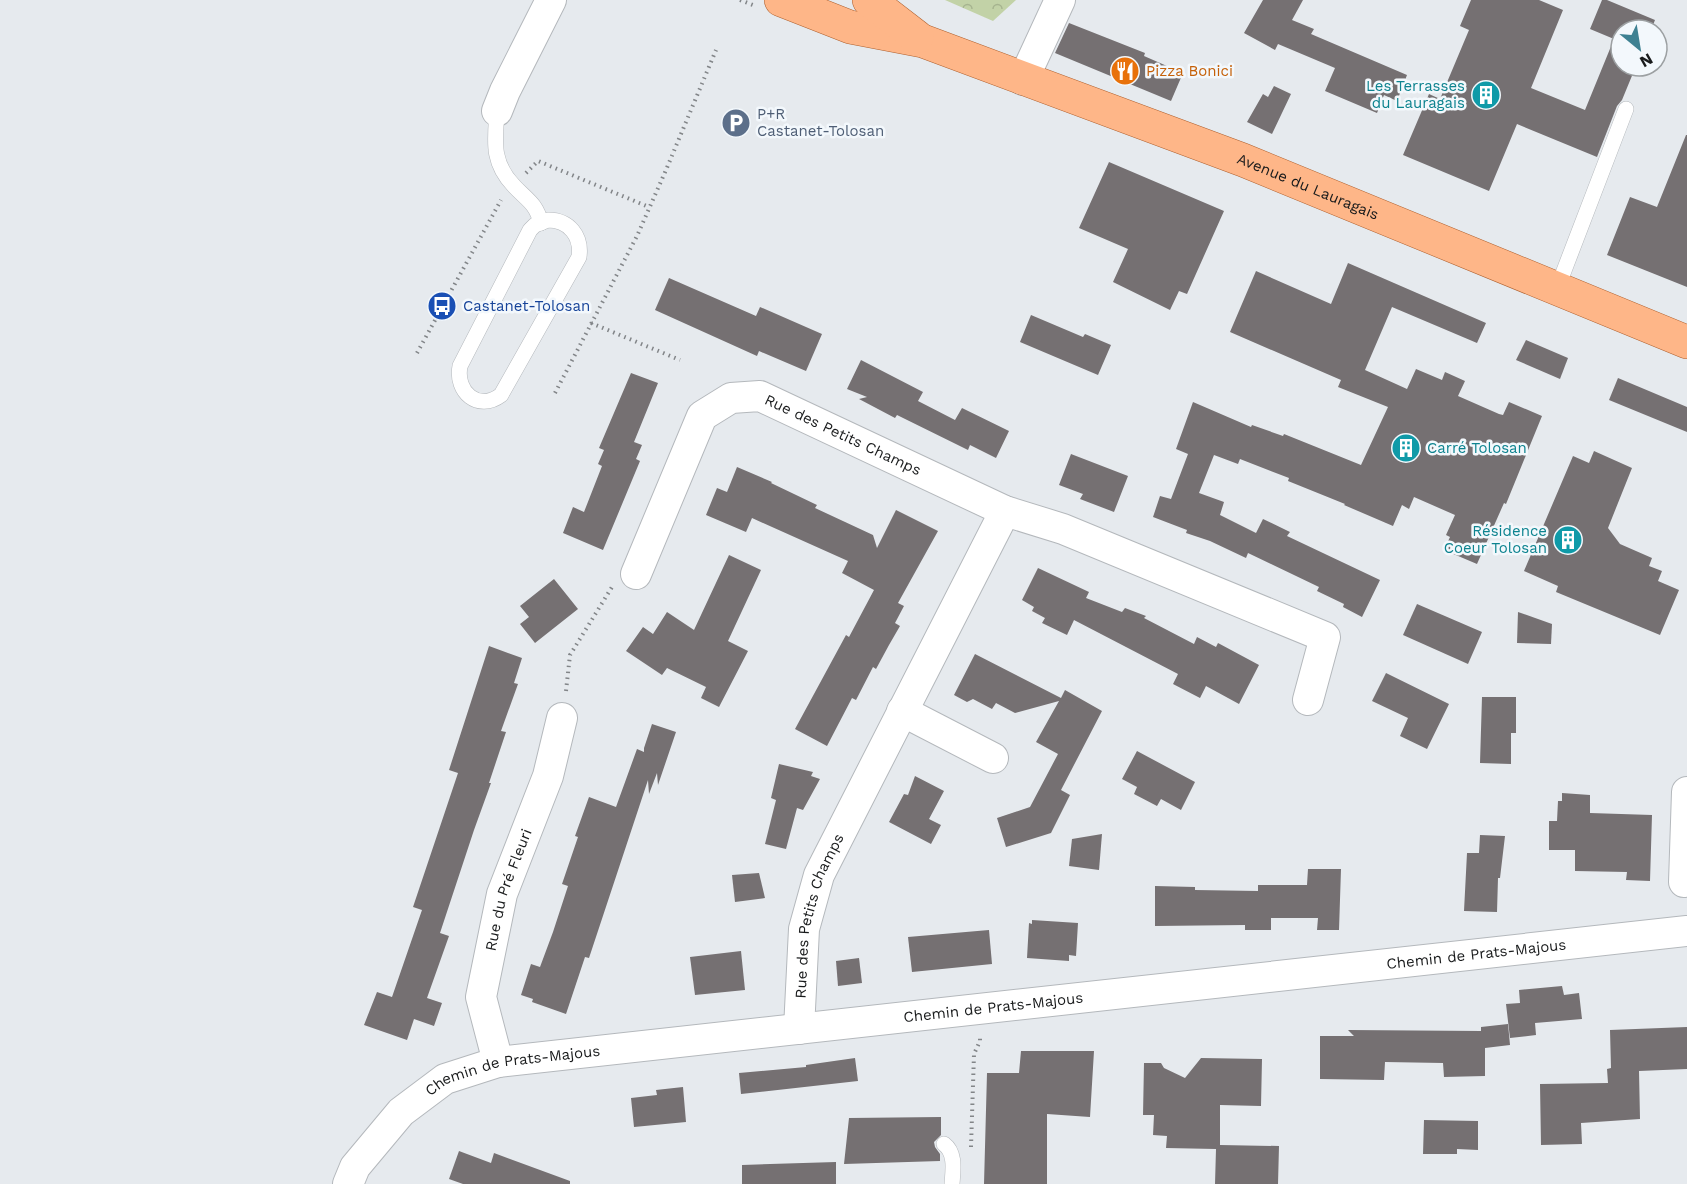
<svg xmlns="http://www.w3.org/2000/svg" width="1687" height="1184" font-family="'Work Sans',sans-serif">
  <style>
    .forest { fill: url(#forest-crowns) }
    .building { fill: #757072 }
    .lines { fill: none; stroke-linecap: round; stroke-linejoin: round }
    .service-casing { stroke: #b4b8bc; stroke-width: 16 }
    .minor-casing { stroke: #b4b8bc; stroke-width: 32 }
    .primary-casing { stroke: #ae602f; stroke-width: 34 }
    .path { stroke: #828588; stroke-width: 4; stroke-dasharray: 1.5 4.5; stroke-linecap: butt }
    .service { stroke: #fff; stroke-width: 15 }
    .minor { stroke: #fff; stroke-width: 30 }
    .primary { stroke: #feb688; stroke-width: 33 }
    .labels { text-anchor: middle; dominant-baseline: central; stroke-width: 5; stroke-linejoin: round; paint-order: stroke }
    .food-label { font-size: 15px; fill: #c56008; stroke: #f3f8fc; text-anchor: start }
    .culture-label { font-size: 15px; fill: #0d838f; stroke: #f3f8fc; text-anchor: end }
    .service-label { font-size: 15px; fill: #4e5e75; stroke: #f3f8fc; text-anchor: start }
    .street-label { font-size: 15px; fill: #191b1c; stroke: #f3f8fc }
    .transit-label { font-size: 15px; fill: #164399; stroke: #f3f8fc; text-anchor: start }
  </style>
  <defs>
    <pattern id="forest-crowns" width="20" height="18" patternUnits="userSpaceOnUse" patternTransform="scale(1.5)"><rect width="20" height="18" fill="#c2d2a7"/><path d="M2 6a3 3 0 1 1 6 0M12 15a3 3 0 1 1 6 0" fill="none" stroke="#a6b48f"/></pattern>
  </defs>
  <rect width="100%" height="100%" fill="#e6eaee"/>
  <polygon class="forest" points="945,0 1016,0 993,21"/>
  <g class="building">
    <polygon points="1263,0 1303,0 1292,20 1314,29 1311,34 1407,75 1397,101 1384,95 1377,113 1325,91 1335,68 1278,44 1275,50 1244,33"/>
    <polygon points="1471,0 1539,0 1563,10 1531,88 1585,110 1614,39 1590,29 1602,0 1607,0 1655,20 1651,30 1621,30 1621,66 1636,66 1622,100 1617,106 1597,157 1517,124 1489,191 1403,155 1429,94 1440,99 1469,30 1460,26"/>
    <polygon points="1069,23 1145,53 1144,56 1183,73 1171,101 1055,53"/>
    <polygon points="1274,86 1291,94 1272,134 1247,122 1263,94 1268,97"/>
    <polygon points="1686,135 1687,135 1687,287 1607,255 1630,197 1657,207"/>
    <polygon points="1109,162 1224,211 1187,294 1179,291 1170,310 1113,282 1128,249 1079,228"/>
    <polygon points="1348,263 1486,323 1477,343 1392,307 1365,370 1407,389 1416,369 1442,380 1445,372 1465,381 1458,396 1499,414 1503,415 1509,402 1542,416 1506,504 1504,503 1477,564 1444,550 1450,537 1446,535 1455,515 1414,497 1409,509 1402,505 1393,526 1344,505 1345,504 1288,481 1289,478 1240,459 1238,464 1214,455 1199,493 1224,502 1220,515 1256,533 1263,519 1290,532 1287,536 1380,580 1362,617 1343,607 1344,604 1317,591 1319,587 1248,553 1246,558 1210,541 1186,533 1187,530 1153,517 1160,496 1171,499 1188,454 1176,449 1193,402 1251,427 1252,425 1283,436 1284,434 1361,465 1388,407 1338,387 1341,380 1230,332 1256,271 1331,304"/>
    <polygon points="669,278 756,316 760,307 822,334 806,371 759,351 757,356 655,310"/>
    <polygon points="1031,315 1083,337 1085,334 1111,345 1098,375 1020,342"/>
    <polygon points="1526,340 1568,358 1560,379 1516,360"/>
    <polygon points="861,360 923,392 918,401 955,420 962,408 1009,431 996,458 970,445 968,450 897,415 895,418 859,399 867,397 847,389"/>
    <polygon points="631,373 658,383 634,442 642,445 636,459 640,461 603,550 563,533 573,507 584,512 602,466 598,464 604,450 599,448"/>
    <polygon points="1618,378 1687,407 1687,432 1609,400"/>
    <polygon points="1594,451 1632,468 1608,528 1620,544 1652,558 1649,566 1662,571 1658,581 1679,590 1660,635 1556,592 1558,586 1524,571 1573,456 1589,463"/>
    <polygon points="1071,454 1128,476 1114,512 1080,499 1083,494 1059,485"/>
    <polygon points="737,467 772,482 771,483 817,505 815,508 873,535 877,548 896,510 938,531 898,603 904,606 895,623 900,626 889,645 876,669 873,667 856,700 852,698 827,746 795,729 846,635 849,637 874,590 842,573 848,561 752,518 746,532 706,515 717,488 727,492"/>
    <polygon points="729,555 761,570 728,641 748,651 719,707 701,698 706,687 667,668 662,675 626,651 643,627 653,634 667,612 694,630"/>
    <polygon points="1038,568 1089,592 1086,598 1122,612 1125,608 1146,616 1144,618 1194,644 1197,637 1216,647 1218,643 1259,665 1239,704 1206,686 1200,698 1173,684 1178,674 1074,620 1067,635 1042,623 1045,618 1032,611 1034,607 1022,600"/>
    <polygon points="554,579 578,609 535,643 520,624 529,617 520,606"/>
    <polygon points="1417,604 1482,632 1468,664 1403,635"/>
    <polygon points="1518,612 1552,624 1551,644 1517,643"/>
    <polygon points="489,646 522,658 514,683 518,684 501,731 506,732 489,783 491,783 474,830 440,933 449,936 427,998 442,1003 434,1026 414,1019 407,1040 364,1025 377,992 392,997 422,910 413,907 458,773 449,770"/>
    <polygon points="975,654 1061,698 1065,690 1102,711 1061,790 1070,795 1051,833 1006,847 997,818 1030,807 1058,754 1036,742 1059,701 1015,713 996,703 992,709 973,699 967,702 954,695"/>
    <polygon points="1386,673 1449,704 1427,749 1400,736 1408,718 1372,701"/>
    <polygon points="1482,697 1516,697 1516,733 1511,733 1511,764 1480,763"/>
    <polygon points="652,724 676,732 658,785 657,773 649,794 648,780 589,958 585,957 566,1014 532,1002 533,999 521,995 531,964 540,967 553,932 568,886 562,884 578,837 575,836 589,797 616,807 637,749 644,752 644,748"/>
    <polygon points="1137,751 1195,782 1181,810 1161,799 1157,806 1134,794 1137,787 1122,779"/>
    <polygon points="779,764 813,772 811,776 820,779 803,810 797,808 786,849 765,844 776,800 771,798"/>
    <polygon points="915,776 944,791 929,819 941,825 931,844 889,822 904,794 908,795"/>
    <polygon points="1562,793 1590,795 1590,813 1652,815 1650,881 1626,880 1627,872 1575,871 1575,850 1549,850 1549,821 1557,821 1558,801 1562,801"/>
    <polygon points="1102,834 1099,870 1069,866 1072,839"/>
    <polygon points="1480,835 1505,836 1500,878 1498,878 1497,912 1464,911 1467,853 1479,853"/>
    <polygon points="1308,869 1341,869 1339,930 1317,930 1318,918 1271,918 1271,930 1245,930 1245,925 1155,926 1155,886 1195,887 1195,890 1258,891 1258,885 1307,885"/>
    <polygon points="759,873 765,898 735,902 732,875"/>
    <polygon points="1032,920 1078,923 1076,956 1069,955 1069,961 1027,958 1029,923 1032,924"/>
    <polygon points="989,930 992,964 912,972 908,937"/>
    <polygon points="741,951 745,990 695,995 690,957"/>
    <polygon points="859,958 862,983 838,986 836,961"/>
    <polygon points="1562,986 1564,995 1579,993 1582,1019 1535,1023 1536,1035 1510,1038 1506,1004 1520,1003 1519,990"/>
    <polygon points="1508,1024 1510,1045 1485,1048 1485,1076 1444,1077 1443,1063 1385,1062 1384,1080 1320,1079 1320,1036 1354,1036 1348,1030 1481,1031 1481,1027"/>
    <polygon points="1687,1027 1687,1069 1639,1071 1640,1119 1581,1123 1582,1144 1541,1145 1540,1084 1608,1083 1607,1069 1611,1068 1610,1030"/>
    <polygon points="1021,1051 1094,1051 1090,1117 1047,1114 1047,1184 984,1184 987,1073 1019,1073"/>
    <polygon points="855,1058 858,1081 741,1094 739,1073 806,1067 806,1065"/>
    <polygon points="1201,1058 1262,1059 1261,1106 1220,1105 1220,1145 1279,1146 1278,1184 1215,1184 1216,1149 1166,1148 1167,1136 1153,1135 1154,1115 1143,1115 1144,1063 1161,1063 1164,1068 1185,1078"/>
    <polygon points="683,1087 686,1122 634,1127 631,1098 657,1095 656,1090"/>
    <polygon points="941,1117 941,1135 934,1142 935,1147 940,1154 940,1161 844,1164 849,1118"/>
    <polygon points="1424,1120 1478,1121 1478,1150 1457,1149 1457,1154 1423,1154"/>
    <polygon points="459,1151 491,1163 494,1153 570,1181 570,1184 463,1184 449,1179"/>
    <polygon points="836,1162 836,1184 742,1184 742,1165"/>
  </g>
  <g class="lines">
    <g class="service-casing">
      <g id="service">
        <path d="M 497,111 C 495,141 491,162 514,186 C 527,200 536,203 541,223"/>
        <path d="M 548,220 C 569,220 582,236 579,257 L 501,395 C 478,412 455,392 460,366 L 530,230 L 535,225 Z"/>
        <polyline points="1557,289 1626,109"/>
        <path d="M 944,1144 C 956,1153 953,1170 952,1184"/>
      </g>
    </g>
    <g class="minor-casing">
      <g id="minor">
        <polyline points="1023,80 1060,0"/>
        <polyline points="497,111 505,91 551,0"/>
        <path id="s1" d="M 636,574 L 702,416 L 731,398 L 760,396 L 1005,511 L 1063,529 L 1325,637 L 1308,700"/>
        <polyline points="902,711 993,758"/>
        <polyline points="1684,882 1687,792"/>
        <path id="s2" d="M 799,1029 L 804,929 L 819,875 L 1005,511"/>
        <path id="s3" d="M 498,1062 L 481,997 L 502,894 L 548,776 L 562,718"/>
        <path id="s4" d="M 348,1184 L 355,1167 L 401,1112 L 445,1079 L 498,1062 L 1687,931"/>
      </g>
    </g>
    <g class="primary-casing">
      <g id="primary">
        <path id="s5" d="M 781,0 L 850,27 L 923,41 L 1243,160 L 1687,342"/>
        <polyline points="869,0 917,37"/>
      </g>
    </g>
    <g class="path">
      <polyline points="740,0 753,5"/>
      <polyline points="526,173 538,161 649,207"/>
      <polyline points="591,323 680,360"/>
      <polyline points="417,353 501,200"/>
      <polyline points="555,393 637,236 666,170 716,50"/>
      <polyline points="566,691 570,655 612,587"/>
      <polyline points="971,1147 974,1054 980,1041 980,1036"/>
    </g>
    <use href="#service" class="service"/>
    <use href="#minor" class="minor"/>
    <use href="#primary" class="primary"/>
  </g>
  <defs>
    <g id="restaurant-disc" transform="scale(1.5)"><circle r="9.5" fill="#e8710a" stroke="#f3f8fc"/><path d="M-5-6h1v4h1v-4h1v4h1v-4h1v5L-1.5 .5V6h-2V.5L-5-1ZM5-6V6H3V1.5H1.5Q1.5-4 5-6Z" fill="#fff"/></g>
    <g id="building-disc" transform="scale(1.5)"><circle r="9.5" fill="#0f9aa8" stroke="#f3f8fc"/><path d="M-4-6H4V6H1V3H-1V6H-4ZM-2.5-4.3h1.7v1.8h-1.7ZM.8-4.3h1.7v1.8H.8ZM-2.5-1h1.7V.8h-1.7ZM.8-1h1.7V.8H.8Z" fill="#fff"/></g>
    <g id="parking-disc" transform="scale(1.5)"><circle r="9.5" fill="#5c6f8a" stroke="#f3f8fc"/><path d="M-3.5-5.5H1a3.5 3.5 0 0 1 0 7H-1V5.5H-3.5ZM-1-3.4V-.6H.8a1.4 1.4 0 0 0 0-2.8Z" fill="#fff"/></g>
    <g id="bus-disc" transform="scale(1.5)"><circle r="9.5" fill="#1a4fb4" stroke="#f3f8fc"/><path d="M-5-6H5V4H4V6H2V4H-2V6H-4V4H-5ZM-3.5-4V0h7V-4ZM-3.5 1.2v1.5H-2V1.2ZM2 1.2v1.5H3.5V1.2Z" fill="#fff"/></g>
  </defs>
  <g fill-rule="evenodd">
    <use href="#restaurant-disc" x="1125" y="71"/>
    <use href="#building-disc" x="1486" y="95"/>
    <use href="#parking-disc" x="736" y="123"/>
    <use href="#bus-disc" x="442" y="306"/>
    <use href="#building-disc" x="1406" y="448"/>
    <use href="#building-disc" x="1568" y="540"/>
  </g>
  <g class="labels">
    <g class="food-label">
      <text x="1146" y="71">Pizza Bonici</text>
    </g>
    <g class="culture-label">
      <text x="1465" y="86">Les Terrasses<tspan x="1465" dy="17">du Lauragais</tspan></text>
      <text x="1427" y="448" text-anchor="start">Carré Tolosan</text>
      <text x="1547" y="531">Résidence<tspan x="1547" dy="17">Coeur Tolosan</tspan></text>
    </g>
    <g class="service-label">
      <text x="757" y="114">P+R<tspan x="757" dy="17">Castanet-Tolosan</tspan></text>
    </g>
    <g class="street-label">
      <text stroke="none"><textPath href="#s5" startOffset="560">Avenue du Lauragais</textPath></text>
      <text stroke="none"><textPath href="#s1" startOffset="326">Rue des Petits Champs</textPath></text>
      <text stroke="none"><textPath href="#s3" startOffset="178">Rue du Pré Fleuri</textPath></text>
      <text stroke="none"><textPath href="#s2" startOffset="116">Rue des Petits Champs</textPath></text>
      <text stroke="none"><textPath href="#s4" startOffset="1185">Chemin de Prats-Majous</textPath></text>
      <text stroke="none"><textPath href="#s4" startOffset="699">Chemin de Prats-Majous</textPath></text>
      <text stroke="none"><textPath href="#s4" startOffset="213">Chemin de Prats-Majous</textPath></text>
    </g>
    <g class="transit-label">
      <text x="463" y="306">Castanet-Tolosan</text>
    </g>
  </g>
  <g transform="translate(1639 48) rotate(150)"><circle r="28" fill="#f3f8fc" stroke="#9ca0a2" stroke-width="1.5"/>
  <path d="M0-4.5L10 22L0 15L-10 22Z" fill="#3e8192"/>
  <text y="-9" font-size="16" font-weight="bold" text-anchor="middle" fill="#191b1c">N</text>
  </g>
</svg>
